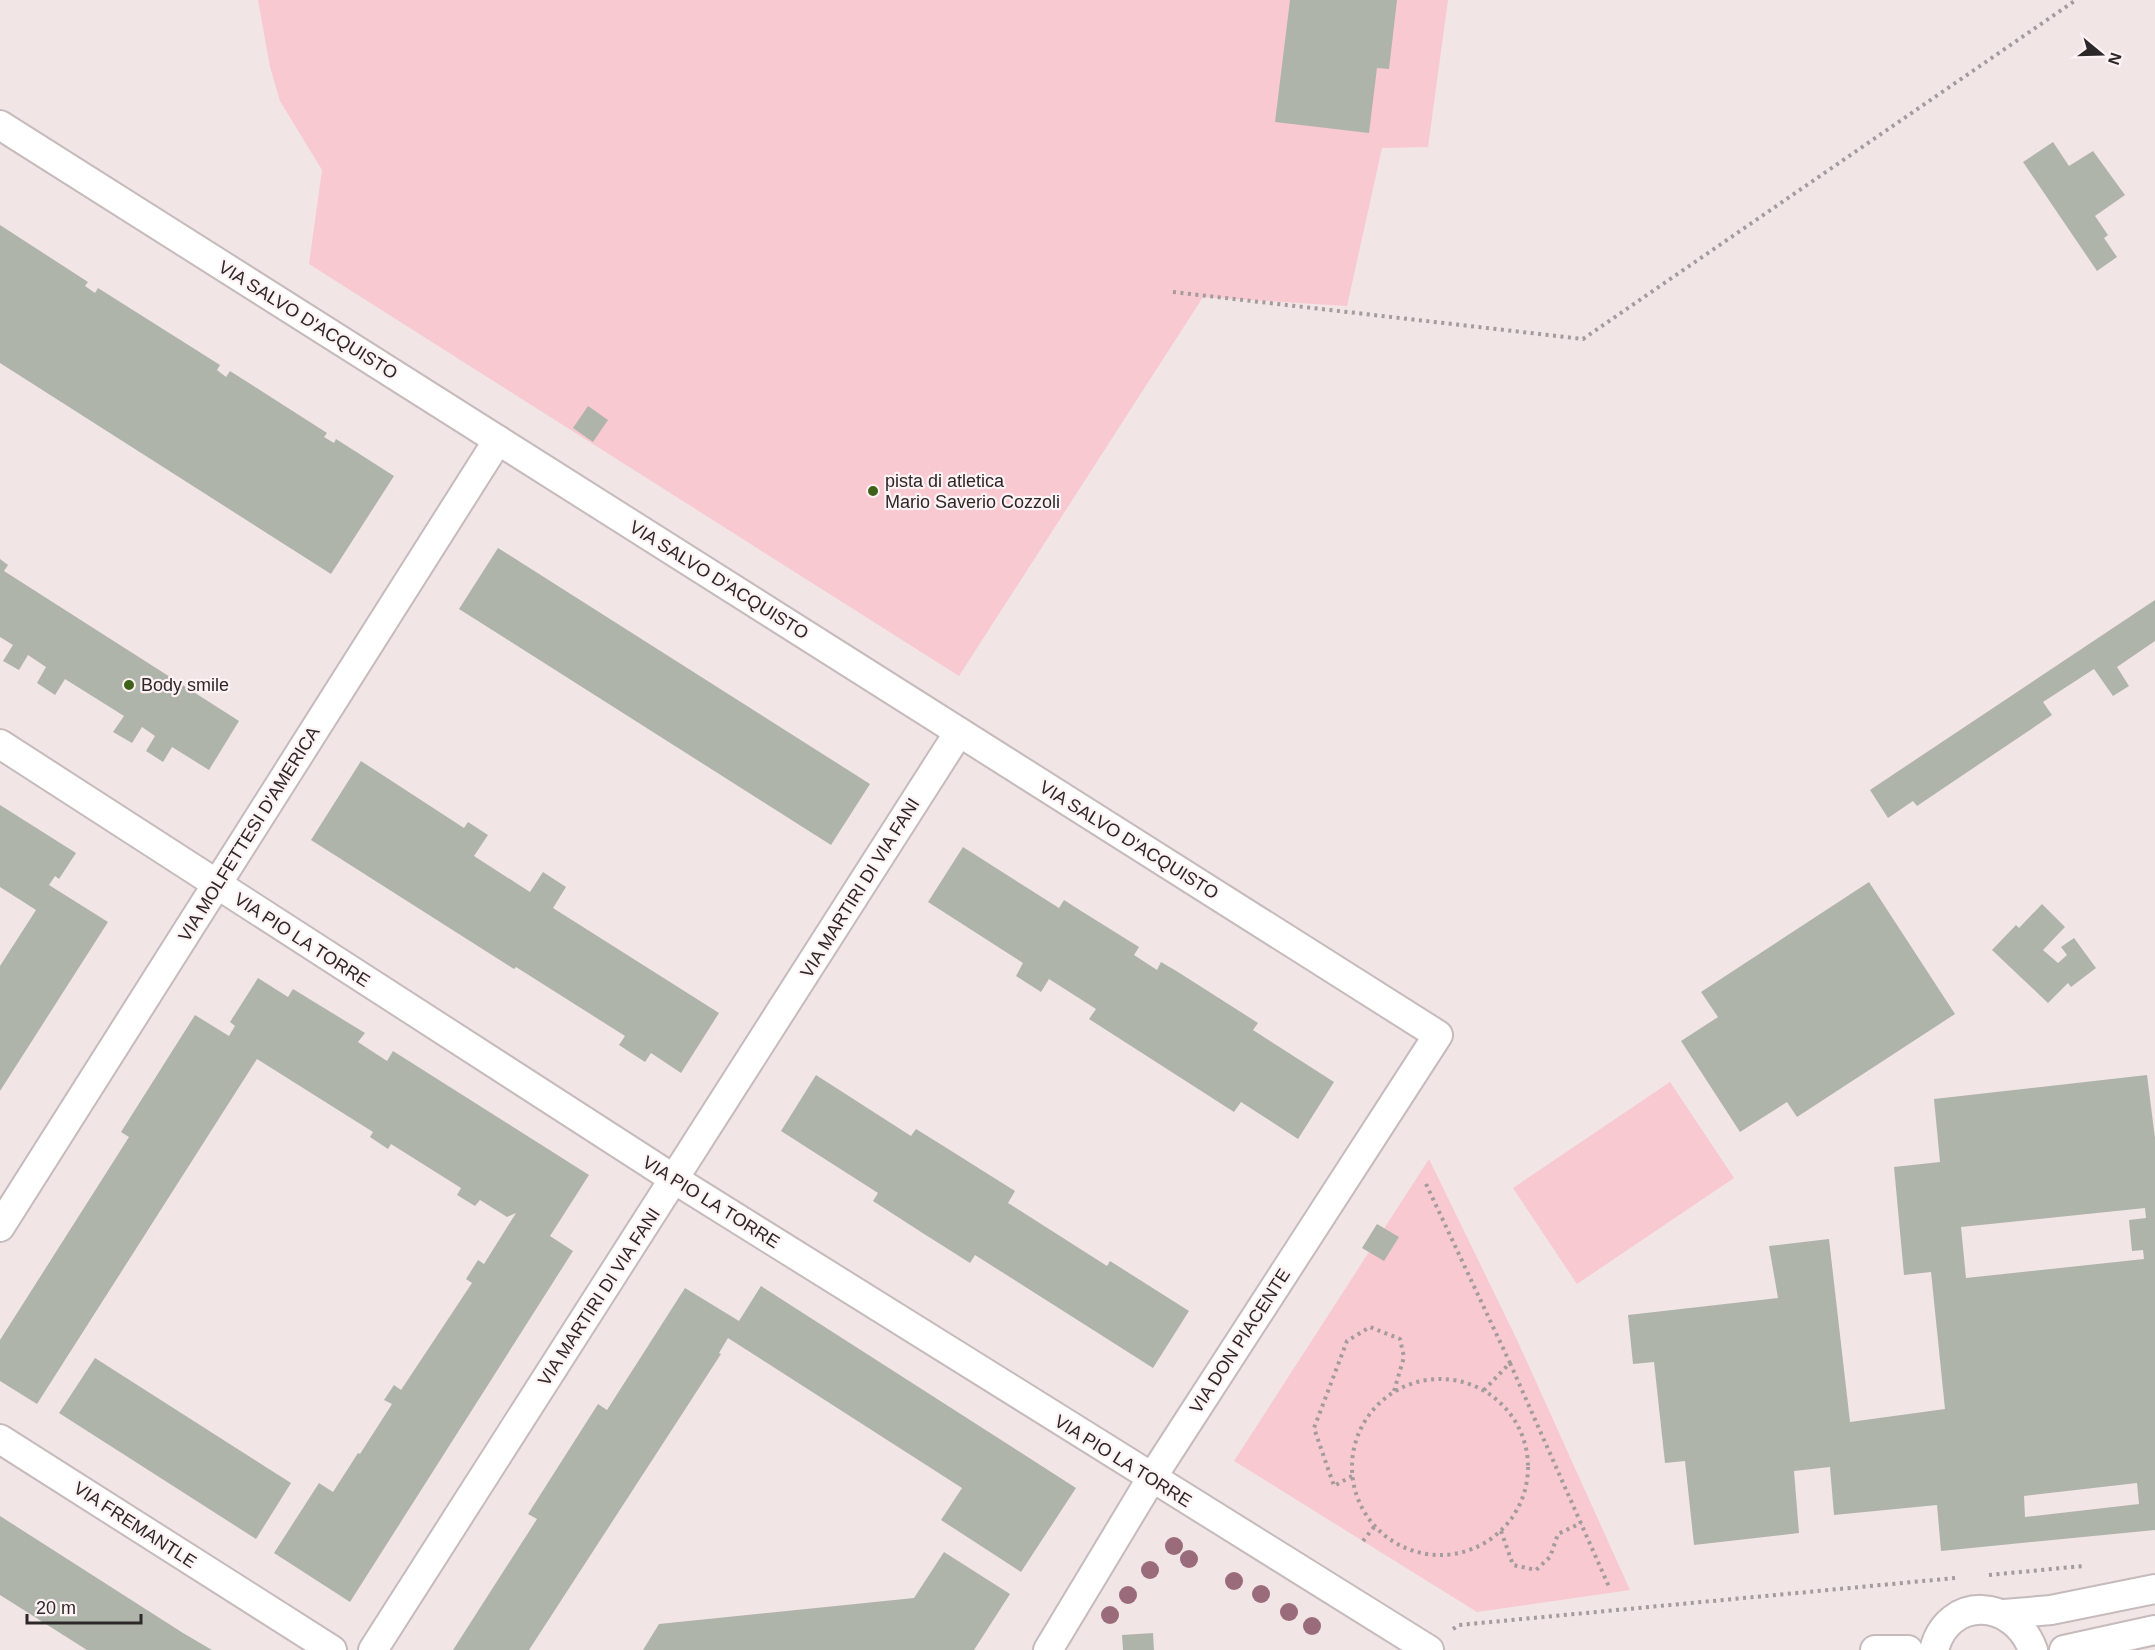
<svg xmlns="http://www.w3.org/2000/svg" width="2155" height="1650" font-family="Helvetica,sans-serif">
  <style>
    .green { fill: #f8c9d1 }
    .building { fill: #afb4ab; fill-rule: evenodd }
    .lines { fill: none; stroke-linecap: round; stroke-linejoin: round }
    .minor-casing { stroke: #c6babc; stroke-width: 32 }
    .path { stroke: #a49b9c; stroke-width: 4; stroke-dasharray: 3 4.5; stroke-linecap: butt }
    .minor { stroke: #fff; stroke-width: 28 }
    .tree { fill: #9a6b7a }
    .poi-dot { fill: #3f6219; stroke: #fef2f4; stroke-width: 2 }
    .labels { text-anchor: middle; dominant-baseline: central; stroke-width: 4.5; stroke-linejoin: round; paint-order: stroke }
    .street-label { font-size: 18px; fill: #2c2829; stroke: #fef2f4 }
    .poi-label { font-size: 18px; fill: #2c2829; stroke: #fef2f4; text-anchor: start }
  </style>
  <rect width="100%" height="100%" fill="#f1e5e6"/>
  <g class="green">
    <polygon points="258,0 1448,0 1428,147 1382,148 1347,306 1203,297 959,676 309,264 322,170 280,101 270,67"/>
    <polygon points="1670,1082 1734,1178 1577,1284 1513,1188"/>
    <polygon points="1429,1159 1518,1342 1630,1590 1477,1612 1234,1461"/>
  </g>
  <g class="building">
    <polygon points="1290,0 1397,0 1389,69 1377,68 1369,133 1275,122"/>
    <polygon points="2053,142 2069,166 2093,151 2125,195 2095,216 2108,235 2104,238 2117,257 2097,271 2023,162"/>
    <polygon points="0,225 88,282 85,286 95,293 98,288 220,365 217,370 226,377 230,371 327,433 324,437 334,443 336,439 394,476 331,574 0,363"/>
    <polygon points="588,406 608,420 593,442 573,428"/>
    <polygon points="498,548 870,784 831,845 459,609"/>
    <polygon points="0,559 8,565 4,571 239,721 209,770 172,747 163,762 146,751 155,736 142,727 132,743 113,732 124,716 65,679 55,695 37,683 46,667 28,655 19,670 3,661 13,645 0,637"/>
    <polygon points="2155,600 2155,641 2117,667 2129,686 2113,696 2094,669 2043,702 2052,715 1917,806 1913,801 1888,818 1870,790"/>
    <polygon points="361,761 464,828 468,822 488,835 474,856 530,892 543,872 566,887 553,908 719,1013 681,1073 651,1053 645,1062 619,1045 625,1036 516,967 514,969 311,840"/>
    <polygon points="0,805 76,853 59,879 55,876 49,885 108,922 0,1091 0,966 36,910 0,887"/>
    <polygon points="963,847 1059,908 1064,900 1078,909 1139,947 1134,955 1157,970 1161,962 1178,972 1258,1023 1253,1030 1334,1082 1298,1139 1241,1102 1234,1112 1089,1019 1096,1009 1049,979 1041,992 1016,976 1023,963 928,902"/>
    <polygon points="1869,882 1955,1014 1797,1117 1787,1102 1740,1132 1681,1041 1718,1017 1701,992"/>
    <polygon points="2042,904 2065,927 2043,950 2058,963 2067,955 2061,947 2074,938 2096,968 2071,987 2068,983 2048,1003 1992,950 2016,925 2019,928"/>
    <polygon points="258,978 288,997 293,989 365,1033 358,1042 387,1061 393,1051 589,1175 550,1236 573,1251 350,1602 274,1553 319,1483 333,1492 358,1453 360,1454 392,1404 384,1400 394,1385 401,1390 472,1283 466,1279 478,1260 484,1264 516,1213 507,1217 480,1200 475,1206 457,1195 461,1188 391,1144 388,1149 370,1137 373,1132 257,1059 37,1404 0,1381 0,1340 129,1137 121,1132 195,1015 229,1036 235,1026 230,1022"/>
    <polygon points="816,1075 911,1136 916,1129 937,1142 1015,1191 1008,1203 1107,1266 1110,1261 1189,1311 1153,1368 975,1255 970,1263 921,1232 873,1201 878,1193 781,1131"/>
    <path d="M 2147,1075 L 2155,1138 L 2155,1530 L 1941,1551 L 1937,1505 L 1834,1515 L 1830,1467 L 1794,1471 L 1799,1533 L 1694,1545 L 1685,1461 L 1665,1463 L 1654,1362 L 1633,1364 L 1628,1315 L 1778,1298 L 1769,1246 L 1829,1239 L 1850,1422 L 1945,1409 L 1931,1272 L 1904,1275 L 1894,1167 L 1940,1162 L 1934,1099 ZM 2145,1208 L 2146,1218 L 2129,1220 L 2132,1251 L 2143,1250 L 2144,1259 L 1966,1278 L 1961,1227 ZM 2137,1483 L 2139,1504 L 2025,1517 L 2024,1496 Z"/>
    <polygon points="1377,1224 1399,1237 1384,1261 1362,1248"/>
    <polygon points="761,1286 1076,1488 1021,1572 941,1520 962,1488 728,1338 719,1353 721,1354 529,1650 453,1650 537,1519 528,1514 598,1404 607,1410 685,1288 739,1321"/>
    <polygon points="95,1358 291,1483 256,1539 59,1413"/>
    <polygon points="0,1516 183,1633 212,1650 87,1650 0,1595"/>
    <polygon points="944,1552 1010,1594 974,1650 643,1650 659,1624 914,1598"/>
    <polygon points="1153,1633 1154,1650 1123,1650 1122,1635"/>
  </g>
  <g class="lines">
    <g class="minor-casing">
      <g id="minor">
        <polyline points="0,125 1438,1035 1151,1479 1048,1650"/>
        <polyline points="0,744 674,1179 1429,1650"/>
        <polyline points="0,1227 498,440"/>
        <polyline points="0,1439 332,1650"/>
        <polyline points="2004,1614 2051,1610 2155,1589"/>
        <polyline points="373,1650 959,732"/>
        <polyline points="1875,1650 1908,1650"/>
        <path d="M 1934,1650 C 1948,1595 2014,1598 2033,1650"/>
        <polyline points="2064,1650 2155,1630"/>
      </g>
    </g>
    <g class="path">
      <polyline points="1173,292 1583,339 2076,0"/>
      <polyline points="1426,1184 1510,1363 1484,1390"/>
      <polyline points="1510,1363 1610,1589"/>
      <circle cx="1440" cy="1467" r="88"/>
      <polyline points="1352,1476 1334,1486 1314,1428 1347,1341 1370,1327 1400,1339 1404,1357 1394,1391"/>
      <polyline points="1501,1531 1513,1565 1536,1570 1550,1557 1558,1534 1581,1523"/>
      <polyline points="1363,1541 1374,1527"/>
      <polyline points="1989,1575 2083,1566"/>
      <polyline points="1453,1629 1459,1625 1955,1578"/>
    </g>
    <use href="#minor" class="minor"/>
  </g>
  <g class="tree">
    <circle cx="1174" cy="1546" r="9"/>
    <circle cx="1189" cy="1559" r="9"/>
    <circle cx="1150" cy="1570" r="9"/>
    <circle cx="1234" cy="1581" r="9"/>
    <circle cx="1261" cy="1594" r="9"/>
    <circle cx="1128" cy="1595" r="9"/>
    <circle cx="1289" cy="1612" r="9"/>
    <circle cx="1110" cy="1615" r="9"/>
    <circle cx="1312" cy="1626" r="9"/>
  </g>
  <g class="poi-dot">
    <circle cx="873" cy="491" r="6"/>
    <circle cx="129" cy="685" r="6"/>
  </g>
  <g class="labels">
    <g class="street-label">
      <text transform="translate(308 320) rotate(32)">VIA SALVO D'ACQUISTO</text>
      <text transform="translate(719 580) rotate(32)">VIA SALVO D'ACQUISTO</text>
      <text transform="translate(249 834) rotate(-58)">VIA MOLFETTESI D'AMERICA</text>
      <text transform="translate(1129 840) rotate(32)">VIA SALVO D'ACQUISTO</text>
      <text transform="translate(860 888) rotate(-58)">VIA MARTIRI DI VIA FANI</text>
      <text transform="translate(302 940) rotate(33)">VIA PIO LA TORRE</text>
      <text transform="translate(711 1202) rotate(32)">VIA PIO LA TORRE</text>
      <text transform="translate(599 1297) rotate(-57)">VIA MARTIRI DI VIA FANI</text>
      <text transform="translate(1240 1341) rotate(-57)">VIA DON PIACENTE</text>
      <text transform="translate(1123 1461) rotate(32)">VIA PIO LA TORRE</text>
      <text transform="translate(135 1525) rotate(33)">VIA FREMANTLE</text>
    </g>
    <g class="poi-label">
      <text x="885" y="481">pista di atletica<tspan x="885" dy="21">Mario Saverio Cozzoli</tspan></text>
      <text x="141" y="685">Body smile</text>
    </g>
  </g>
  <g transform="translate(2101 54) rotate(109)" stroke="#fef2f4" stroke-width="4.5" paint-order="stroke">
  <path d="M0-4.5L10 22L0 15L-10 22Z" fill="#2c2829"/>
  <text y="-9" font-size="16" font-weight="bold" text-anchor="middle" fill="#2c2829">N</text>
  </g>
  <path d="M27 1614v9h114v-9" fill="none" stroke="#2c2829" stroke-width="3"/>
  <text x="36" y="1614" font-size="18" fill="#2c2829" stroke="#fef2f4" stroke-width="4.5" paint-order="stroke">20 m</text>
</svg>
